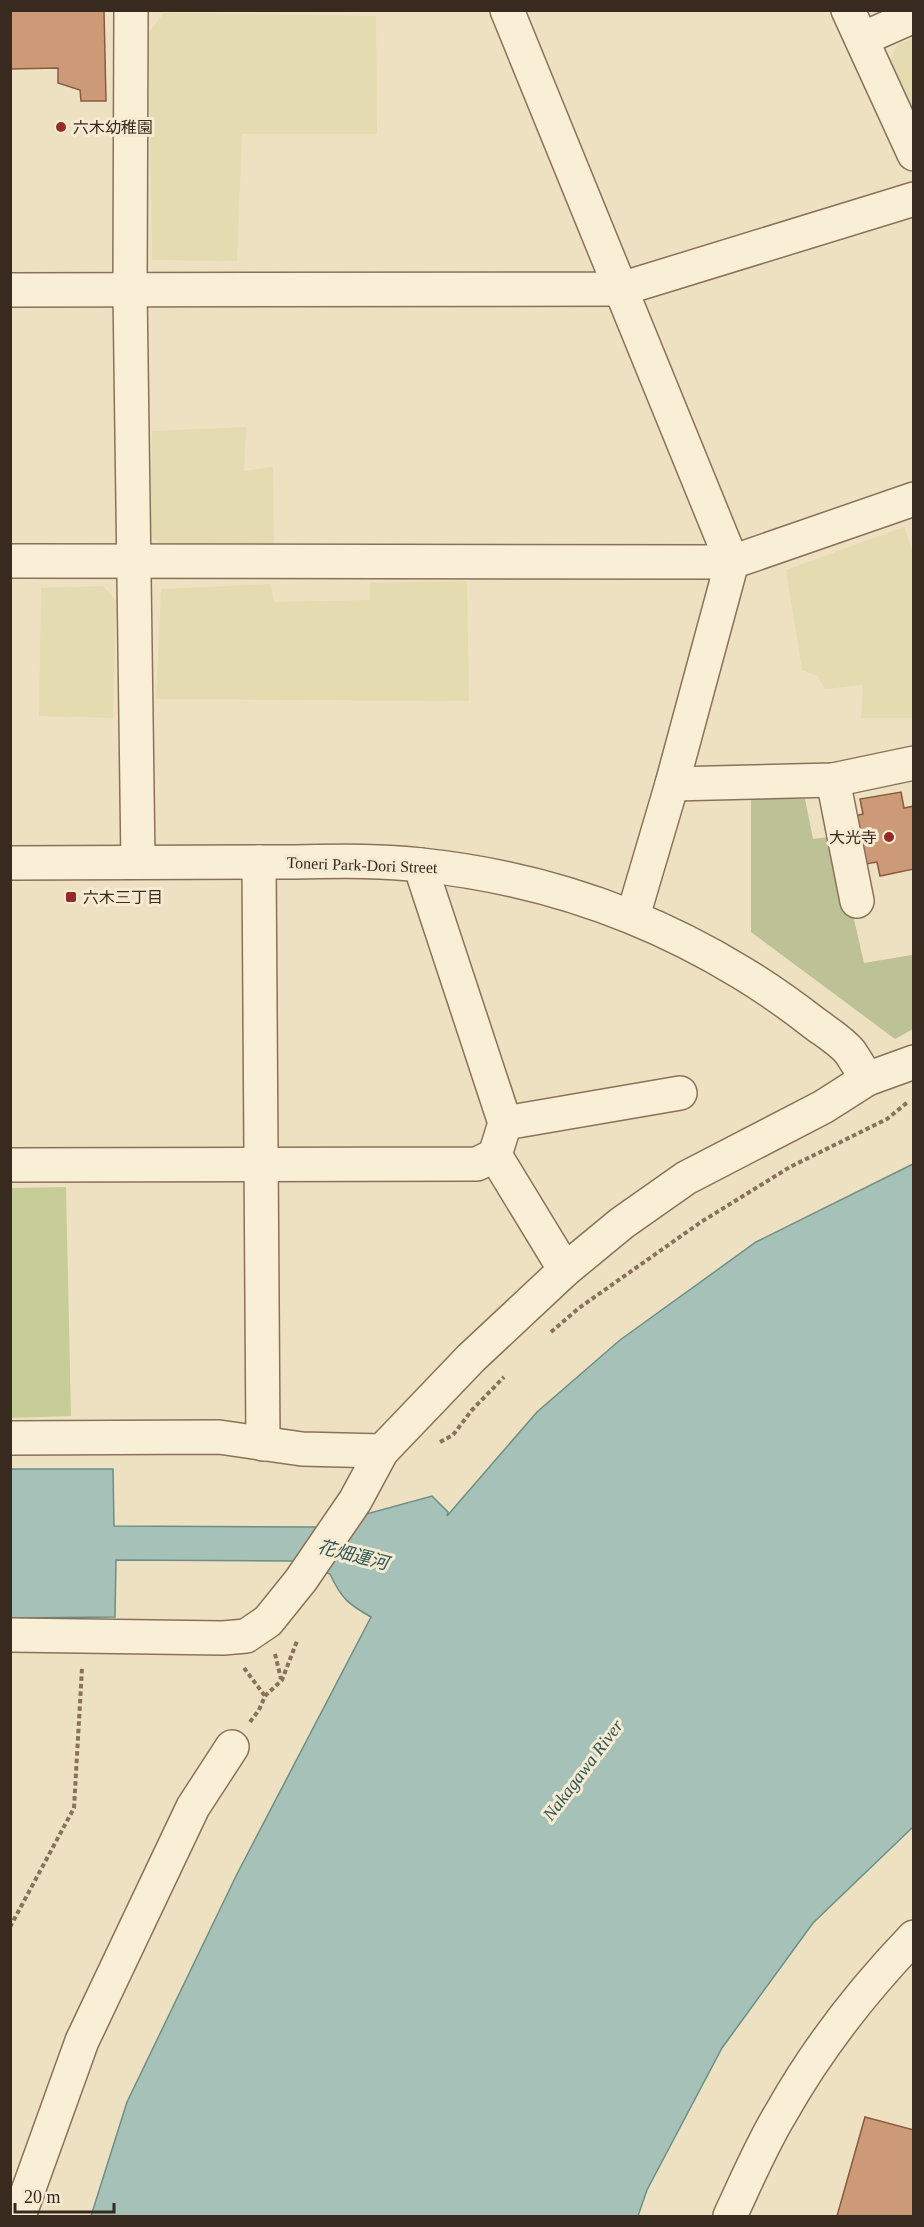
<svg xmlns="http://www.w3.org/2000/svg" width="924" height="2227" font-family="'Times New Roman','Noto Sans JP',serif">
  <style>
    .farmland { fill: #e4dbb0 }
    .green { fill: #c7cd96 }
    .cemetery { fill: #bdc196 }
    .water { fill: #a5c1b8; stroke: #6c8f86; stroke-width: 1.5 }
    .building { fill: #cd9a78; stroke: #885b3f; stroke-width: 1.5 }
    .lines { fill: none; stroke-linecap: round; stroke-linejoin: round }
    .minor-casing { stroke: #897259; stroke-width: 36 }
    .path { stroke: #897259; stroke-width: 4; stroke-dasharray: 4.5 3; stroke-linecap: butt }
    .minor { stroke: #f9eed6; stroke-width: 33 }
    .poi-dot { fill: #98292b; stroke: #f6ebd2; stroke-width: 2 }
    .labels { text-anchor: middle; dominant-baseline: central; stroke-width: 6; stroke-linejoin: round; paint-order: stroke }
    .poi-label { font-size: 16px; fill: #382a1e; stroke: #f6ebd2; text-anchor: start }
    .street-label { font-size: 16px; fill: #382a1e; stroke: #f6ebd2 }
    .water-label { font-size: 18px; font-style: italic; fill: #2d5855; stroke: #f6ebd2 }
  </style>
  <rect width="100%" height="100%" fill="#eee1c2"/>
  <g class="farmland">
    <polygon points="164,13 376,16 377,134 242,134 237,261 152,260 149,32"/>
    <polygon points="913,38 913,114 891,60 897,45"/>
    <polygon points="246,427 244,471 273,467 274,552 165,546 150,536 152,431"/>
    <polygon points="904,527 913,553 913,718 861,718 863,685 825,689 818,676 802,670 786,570"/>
    <polygon points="467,581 469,701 156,699 161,589 271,584 274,602 370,600 370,583"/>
    <polygon points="103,586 116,601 113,718 39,716 41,588"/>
  </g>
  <polygon class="green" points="66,1187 71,1416 11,1418 11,1188"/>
  <polygon class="cemetery" points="751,798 805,799 813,839 835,836 864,963 912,955 913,1029 895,1039 751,932"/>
  <path class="water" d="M 913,1164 L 913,1827 L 813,1923 L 722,2048 L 647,2190 L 638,2216 L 91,2216 L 127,2102 L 237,1874 L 371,1617 C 348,1604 341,1598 330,1574 L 293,1561 L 116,1560 L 115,1617 L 11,1618 L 10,1469 L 113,1469 L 114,1526 L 319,1527 L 432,1496 L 448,1512 L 447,1516 L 537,1412 L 620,1340 L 756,1242 Z"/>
  <g class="building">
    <polygon points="10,10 104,10 106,101 81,101 80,90 58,83 58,68 10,69"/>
    <polygon points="901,792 904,808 914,806 914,869 880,876 877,862 860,865 850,817 863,814 860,799"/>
    <polygon points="865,2117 914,2130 914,2216 837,2216"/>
  </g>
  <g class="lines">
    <g class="minor-casing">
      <g id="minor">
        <polyline points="131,10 130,290 138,862"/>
        <polyline points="507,10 732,562 672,784 633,916"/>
        <polyline points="848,10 914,154"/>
        <polyline points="862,39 914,16"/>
        <polyline points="10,290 621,289 914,199"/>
        <polyline points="10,561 732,562 914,499"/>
        <polyline points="833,780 857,901"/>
        <polyline points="672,784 833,780 914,763"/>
        <polyline points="259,862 263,1444"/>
        <path d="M 10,863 C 97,863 183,862 269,862 C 319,862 371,859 421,865 C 536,877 644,913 742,973 C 767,988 791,1005 814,1023 C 826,1032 841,1041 850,1052 C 856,1061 862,1071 867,1079"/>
        <polyline points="505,1123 680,1093"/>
        <polyline points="495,1155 565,1270"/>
        <polyline points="10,1165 477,1164 495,1155 505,1123 420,865"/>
        <polyline points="10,1438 219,1437 302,1449 382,1451"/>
        <polyline points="10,1635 223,1638 246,1636 268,1621 301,1580 355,1501 382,1451 471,1358 565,1270 622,1223 686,1178 823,1107 867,1079 914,1062"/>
        <polyline points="19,2216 82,2041 193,1807 232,1747"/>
        <path d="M 730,2216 C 746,2182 761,2146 781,2113 C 817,2049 863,1990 914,1937"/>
      </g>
    </g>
    <g class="path">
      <polyline points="551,1332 579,1308 701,1222 790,1167 887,1119 909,1101"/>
      <polyline points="440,1442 453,1435 472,1410 504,1377"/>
      <polyline points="275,1654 281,1679"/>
      <polyline points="244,1668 265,1696"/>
      <polyline points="250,1722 259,1710 265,1696 282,1680 297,1641"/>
      <polyline points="10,1927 74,1808 82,1668"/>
    </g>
    <use href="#minor" class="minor"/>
  </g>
  <g class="poi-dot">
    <circle cx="61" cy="127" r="6"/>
    <circle cx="889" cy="837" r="6"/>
    <rect x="65" y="891" width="12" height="12" rx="3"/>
  </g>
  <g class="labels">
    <g class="poi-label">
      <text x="73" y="127">六木幼稚園</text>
      <text x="877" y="837" text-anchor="end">大光寺</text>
      <text x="83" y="897">六木三丁目</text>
    </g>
    <g class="street-label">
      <text transform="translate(362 865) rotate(2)">Toneri Park-Dori Street</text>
    </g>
    <g class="water-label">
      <text transform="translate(353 1555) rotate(14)">花畑運河</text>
      <text transform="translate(583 1770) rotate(-53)">Nakagawa River</text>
    </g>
  </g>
  <rect width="924" height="2227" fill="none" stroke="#382a1e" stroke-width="24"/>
  <path d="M15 2203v9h99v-9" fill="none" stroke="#382a1e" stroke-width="3"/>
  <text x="24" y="2203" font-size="18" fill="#382a1e" stroke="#f6ebd2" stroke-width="4.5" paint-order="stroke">20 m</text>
</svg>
